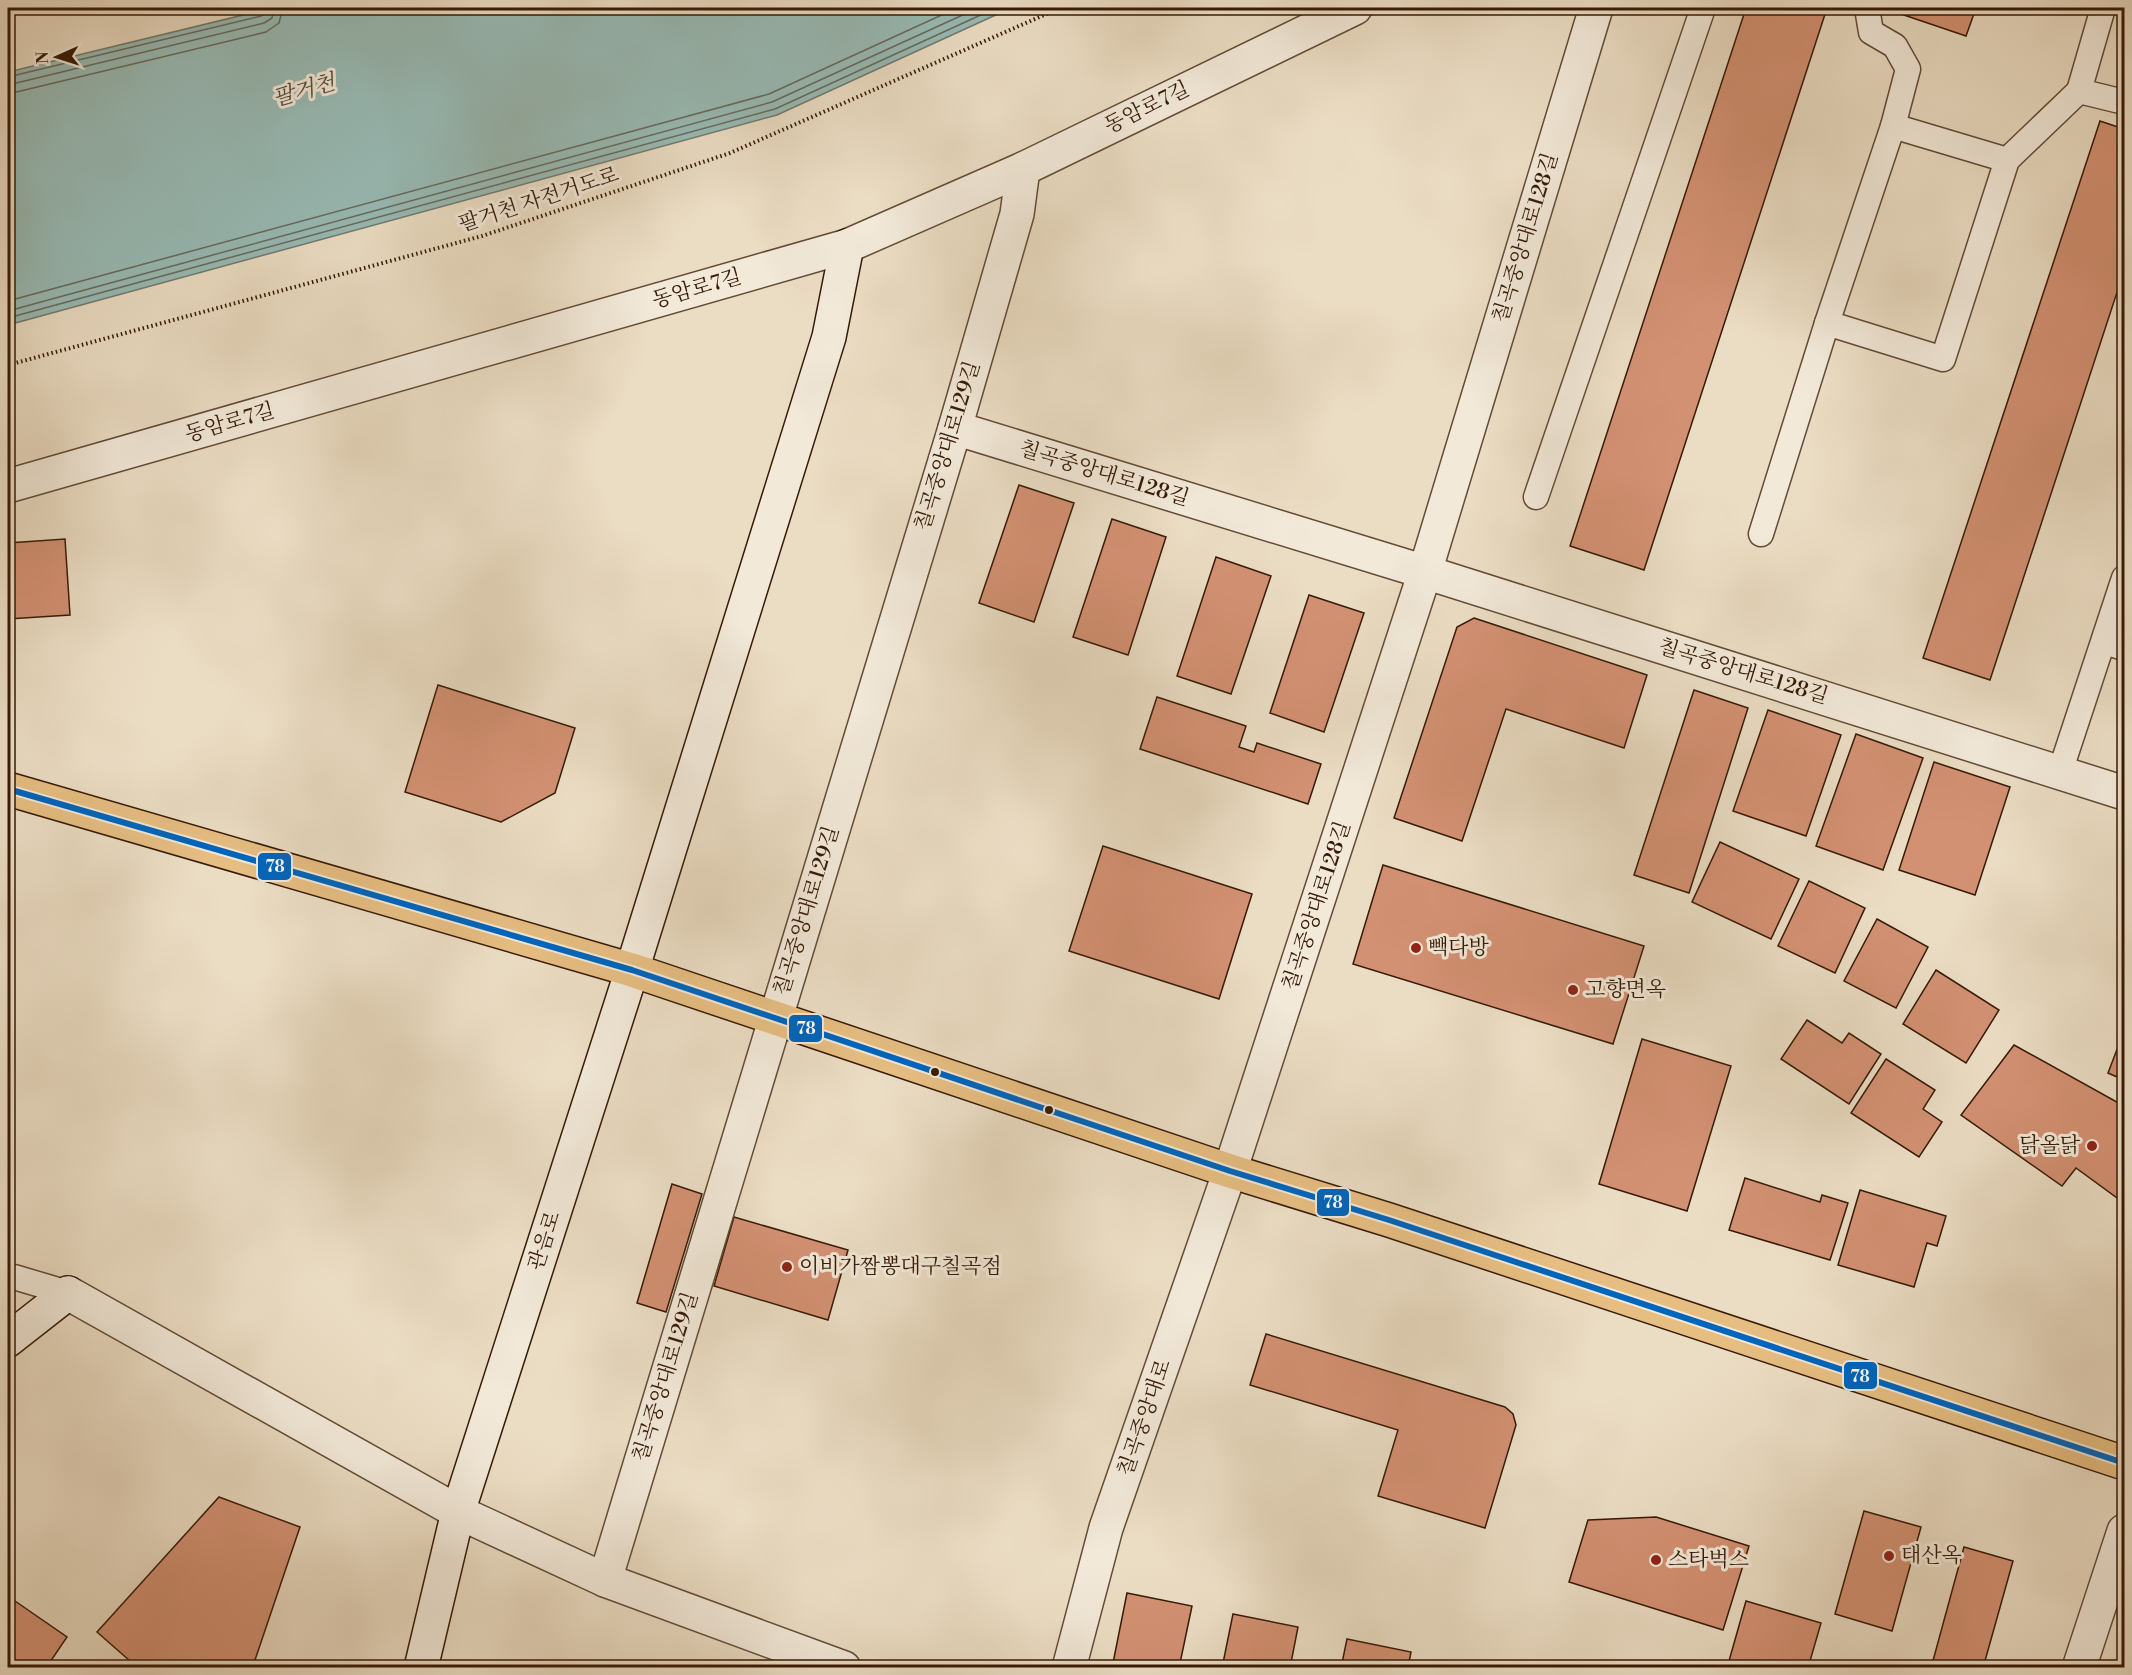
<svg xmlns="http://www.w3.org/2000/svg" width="2132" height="1675" font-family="'Libre Bodoni','Noto Serif KR',serif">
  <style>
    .water { fill: #98bbb6; stroke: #717b70; stroke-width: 1.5 }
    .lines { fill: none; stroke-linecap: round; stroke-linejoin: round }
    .shore { stroke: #676a5e; stroke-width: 1.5 }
    .building { fill: #d39173; stroke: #361a06; stroke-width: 1.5 }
    .lane-casing { stroke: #634b36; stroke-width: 27 }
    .street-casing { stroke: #634b36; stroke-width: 36 }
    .secondary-casing { stroke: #361a06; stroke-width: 36 }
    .primary-casing { stroke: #361a06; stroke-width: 36 }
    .path { stroke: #361a06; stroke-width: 4; stroke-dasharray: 1.5 3; stroke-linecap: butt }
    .lane { stroke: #f2e9d9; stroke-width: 24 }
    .street { stroke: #f2e9d9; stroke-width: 33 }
    .secondary { stroke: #f2e9d9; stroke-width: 33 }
    .primary { stroke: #e6be82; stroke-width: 33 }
    .bus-1-casing { stroke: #f2e9d9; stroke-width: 10 }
    .bus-1 { stroke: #0065bd; stroke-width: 6 }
    .poi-dot { fill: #8f2418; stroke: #f2e9d9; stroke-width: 2 }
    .bus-dot { fill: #361a06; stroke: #f2e9d9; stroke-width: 2 }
    .labels { text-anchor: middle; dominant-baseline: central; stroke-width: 6; stroke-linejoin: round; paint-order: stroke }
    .street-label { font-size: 21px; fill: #361a06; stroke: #f2e9d9 }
    .poi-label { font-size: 21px; fill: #361a06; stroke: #f2e9d9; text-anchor: start }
    .water-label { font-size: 22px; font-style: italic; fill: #534a3b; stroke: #f2e9d9 }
    .line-badge { stroke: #f2e9d9; stroke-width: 2 }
    .badge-label { font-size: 16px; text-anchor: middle; font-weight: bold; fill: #fff }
  </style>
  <rect width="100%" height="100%" fill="#ebddc4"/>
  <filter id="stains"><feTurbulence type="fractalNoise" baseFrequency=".00333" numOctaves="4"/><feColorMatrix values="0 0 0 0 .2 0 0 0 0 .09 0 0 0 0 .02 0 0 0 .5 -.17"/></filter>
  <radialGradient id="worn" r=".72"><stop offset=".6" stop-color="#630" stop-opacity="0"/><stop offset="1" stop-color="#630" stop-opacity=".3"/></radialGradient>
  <polygon class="water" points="272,8 1011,8 777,115 8,325 8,72"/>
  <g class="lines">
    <g class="shore">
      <polyline points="8,77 261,16 266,13 267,8"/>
      <polyline points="8,85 264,23 272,18 274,8"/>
      <polyline points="8,94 266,32 279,23 283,8"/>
      <polyline points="8,301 769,94 957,8"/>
      <polyline points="8,311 772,102 978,8"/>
      <polyline points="8,318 775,109 996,8"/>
    </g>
  </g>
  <g class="building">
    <polygon points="1746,8 1827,8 1644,570 1570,546"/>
    <polygon points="1900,8 1976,8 1966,36 1898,13"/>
    <polygon points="2100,121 2124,129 2124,271 1990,680 1923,658"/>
    <polygon points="1019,485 1074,503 1034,622 979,603"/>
    <polygon points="1112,519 1166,537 1128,655 1073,637"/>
    <polygon points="65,539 70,615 8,619 8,543"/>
    <polygon points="1216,557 1271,576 1231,694 1177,676"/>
    <polygon points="1309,595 1364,613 1324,732 1270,713"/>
    <polygon points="1474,618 1647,675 1624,748 1506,709 1462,841 1394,818 1457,627"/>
    <polygon points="438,685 575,728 555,793 501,822 405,792"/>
    <polygon points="1694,690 1748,708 1689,893 1634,875"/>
    <polygon points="1157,697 1246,726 1239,747 1254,752 1257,743 1321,764 1308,804 1140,749"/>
    <polygon points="1768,710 1841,735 1806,836 1733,811"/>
    <polygon points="1856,734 1923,758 1883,870 1816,846"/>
    <polygon points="2124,741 2124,760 2119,758"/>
    <polygon points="1934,762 2010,787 1975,895 1899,870"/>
    <polygon points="1720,842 1799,879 1771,939 1692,902"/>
    <polygon points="1103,846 1252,894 1219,999 1069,951"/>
    <polygon points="1383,865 1644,946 1613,1044 1353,964"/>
    <polygon points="1809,881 1865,908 1835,973 1778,946"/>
    <polygon points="1877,919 1928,947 1896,1008 1844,981"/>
    <polygon points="1936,970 1999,1010 1966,1063 1903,1024"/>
    <polygon points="1807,1020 1842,1043 1849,1033 1881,1054 1849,1104 1781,1059"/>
    <polygon points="2124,1031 2124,1080 2108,1073"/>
    <polygon points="1642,1039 1731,1066 1687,1211 1599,1184"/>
    <polygon points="2014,1045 2124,1106 2124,1203 2076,1168 2062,1186 1961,1115"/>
    <polygon points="1886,1059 1935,1090 1923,1109 1942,1122 1919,1157 1851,1113"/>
    <polygon points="1745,1178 1820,1202 1822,1195 1848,1203 1830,1260 1729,1230"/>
    <polygon points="672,1184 702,1194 666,1312 637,1303"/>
    <polygon points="1860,1190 1946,1216 1937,1246 1927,1243 1914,1287 1838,1265"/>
    <polygon points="734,1217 848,1250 828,1320 714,1286"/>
    <polygon points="1266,1334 1505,1407 1513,1414 1516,1425 1485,1528 1378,1496 1398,1430 1250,1385"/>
    <polygon points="219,1497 300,1527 255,1660 254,1668 138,1668 97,1632"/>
    <polygon points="1864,1511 1921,1527 1892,1631 1835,1614"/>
    <polygon points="1656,1517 1749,1546 1723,1630 1569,1582 1588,1520"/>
    <polygon points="1964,1547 2013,1561 1983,1668 1931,1668"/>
    <polygon points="1127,1593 1192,1606 1179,1668 1112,1668"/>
    <polygon points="15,1601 67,1637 46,1668 8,1668 8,1612"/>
    <polygon points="1746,1601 1821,1623 1808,1668 1727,1668"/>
    <polygon points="1233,1614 1298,1627 1290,1668 1222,1668"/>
    <polygon points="1347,1639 1411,1652 1408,1668 1341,1668"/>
    <polygon points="1456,1661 1486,1668 1455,1668"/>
  </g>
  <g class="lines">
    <g class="lane-casing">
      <g id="lane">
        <polyline points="1867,8 1871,32 1895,46 1908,69 1893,126"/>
        <polyline points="2079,91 2103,8"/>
        <polyline points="1827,323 1943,359 2007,160"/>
        <polyline points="1536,497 1703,8"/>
        <polyline points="1761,534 1827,323 1893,126 2007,160 2079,91 2124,102"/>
        <polyline points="2104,642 2124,648"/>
        <polyline points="2060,772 2124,578"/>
        <polyline points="8,1278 14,1277 68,1293"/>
      </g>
    </g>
    <g class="street-casing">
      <g id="street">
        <polyline points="955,428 1425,572 2124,793"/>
        <polyline points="8,486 847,246 1023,169 1355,8"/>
        <polyline points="68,1293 458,1512 605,1580 844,1668"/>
        <polyline points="605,1580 955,428 1017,214 1023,169"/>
        <polyline points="1069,1668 1106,1528 1230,1171 1425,572 1596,8"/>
        <polyline points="2079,1668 2124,1531"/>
      </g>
    </g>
    <g class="secondary-casing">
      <g id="secondary">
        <polyline points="8,1340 68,1293"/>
        <polyline points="421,1668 458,1512 632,970 829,337 847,246"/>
      </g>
    </g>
    <g class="primary-casing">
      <polyline id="primary" points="8,789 632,970 1230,1171 1389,1220 2124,1463"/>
    </g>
    <polyline class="path" points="8,365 482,236 730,153 1060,8"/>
    <use href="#lane" class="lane"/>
    <use href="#street" class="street"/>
    <use href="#secondary" class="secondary"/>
    <use href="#primary" class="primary"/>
    <g class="bus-1-casing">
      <polyline id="bus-1" points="8,789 632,970 1230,1171 1389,1220 2124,1463"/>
    </g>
    <use href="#bus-1" class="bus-1"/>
  </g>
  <g class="poi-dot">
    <circle cx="1416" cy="948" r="6"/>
    <circle cx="1573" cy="990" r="6"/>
    <circle cx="2092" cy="1146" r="6"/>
    <circle cx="787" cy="1267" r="6"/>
    <circle cx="1889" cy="1556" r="6"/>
    <circle cx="1656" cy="1560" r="6"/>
  </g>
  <g class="bus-dot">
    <circle cx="935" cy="1072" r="5"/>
    <circle cx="1049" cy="1110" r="5"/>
  </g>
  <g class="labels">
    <g class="street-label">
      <text transform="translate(1147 108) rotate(-26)">동암로7길</text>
      <text transform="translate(539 200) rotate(-18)">팔거천 자전거도로</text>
      <text transform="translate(1526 238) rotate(-73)">칠곡중앙대로128길</text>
      <text transform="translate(697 289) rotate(-16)">동암로7길</text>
      <text transform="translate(230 423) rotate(-16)">동암로7길</text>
      <text transform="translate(948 446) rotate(-73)">칠곡중앙대로129길</text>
      <text transform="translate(1104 474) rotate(17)">칠곡중앙대로128길</text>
      <text transform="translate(1743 672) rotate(17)">칠곡중앙대로128길</text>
      <text transform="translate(1317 906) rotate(-72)">칠곡중앙대로128길</text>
      <text transform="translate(807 911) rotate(-73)">칠곡중앙대로129길</text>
      <text transform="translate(545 1241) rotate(-72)">관음로</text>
      <text transform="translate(666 1377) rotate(-73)">칠곡중앙대로129길</text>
      <text transform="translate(1145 1418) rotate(-71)">칠곡중앙대로</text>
    </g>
    <g class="poi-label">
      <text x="1428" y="948">빽다방</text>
      <text x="1585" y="990">고향면옥</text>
      <text x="2080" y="1146" text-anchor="end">닭올닭</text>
      <text x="799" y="1267">이비가짬뽕대구칠곡점</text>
      <text x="1901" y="1556">태산옥</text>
      <text x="1668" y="1560">스타벅스</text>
    </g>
    <g class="water-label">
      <text transform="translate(304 91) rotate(-16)">팔거천</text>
    </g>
  </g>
  <g class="line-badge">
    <rect x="257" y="852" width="35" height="29" rx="6" fill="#0065bd"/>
    <rect x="788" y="1014" width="35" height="29" rx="6" fill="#0065bd"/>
    <rect x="1316" y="1188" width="34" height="29" rx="6" fill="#0065bd"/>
    <rect x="1843" y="1361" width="35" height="29" rx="6" fill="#0065bd"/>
  </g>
  <g class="badge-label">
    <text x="275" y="872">78</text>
    <text x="806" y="1034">78</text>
    <text x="1333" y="1208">78</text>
    <text x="1860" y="1382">78</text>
  </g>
  <rect width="2132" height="1675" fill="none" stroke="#ebddc4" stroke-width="30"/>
  <rect x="9" y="9" width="2114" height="1657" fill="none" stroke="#361a06" stroke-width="3"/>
  <rect x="15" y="15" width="2102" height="1645" fill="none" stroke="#361a06" stroke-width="1.5"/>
  <g transform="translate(57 57) rotate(267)" stroke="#f2e9d9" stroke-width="4.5" paint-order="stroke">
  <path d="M0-4.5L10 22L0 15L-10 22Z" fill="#361a06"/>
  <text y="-9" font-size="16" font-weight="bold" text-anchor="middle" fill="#361a06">N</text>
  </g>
  <rect width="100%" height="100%" filter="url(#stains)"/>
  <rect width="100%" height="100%" fill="url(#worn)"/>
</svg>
